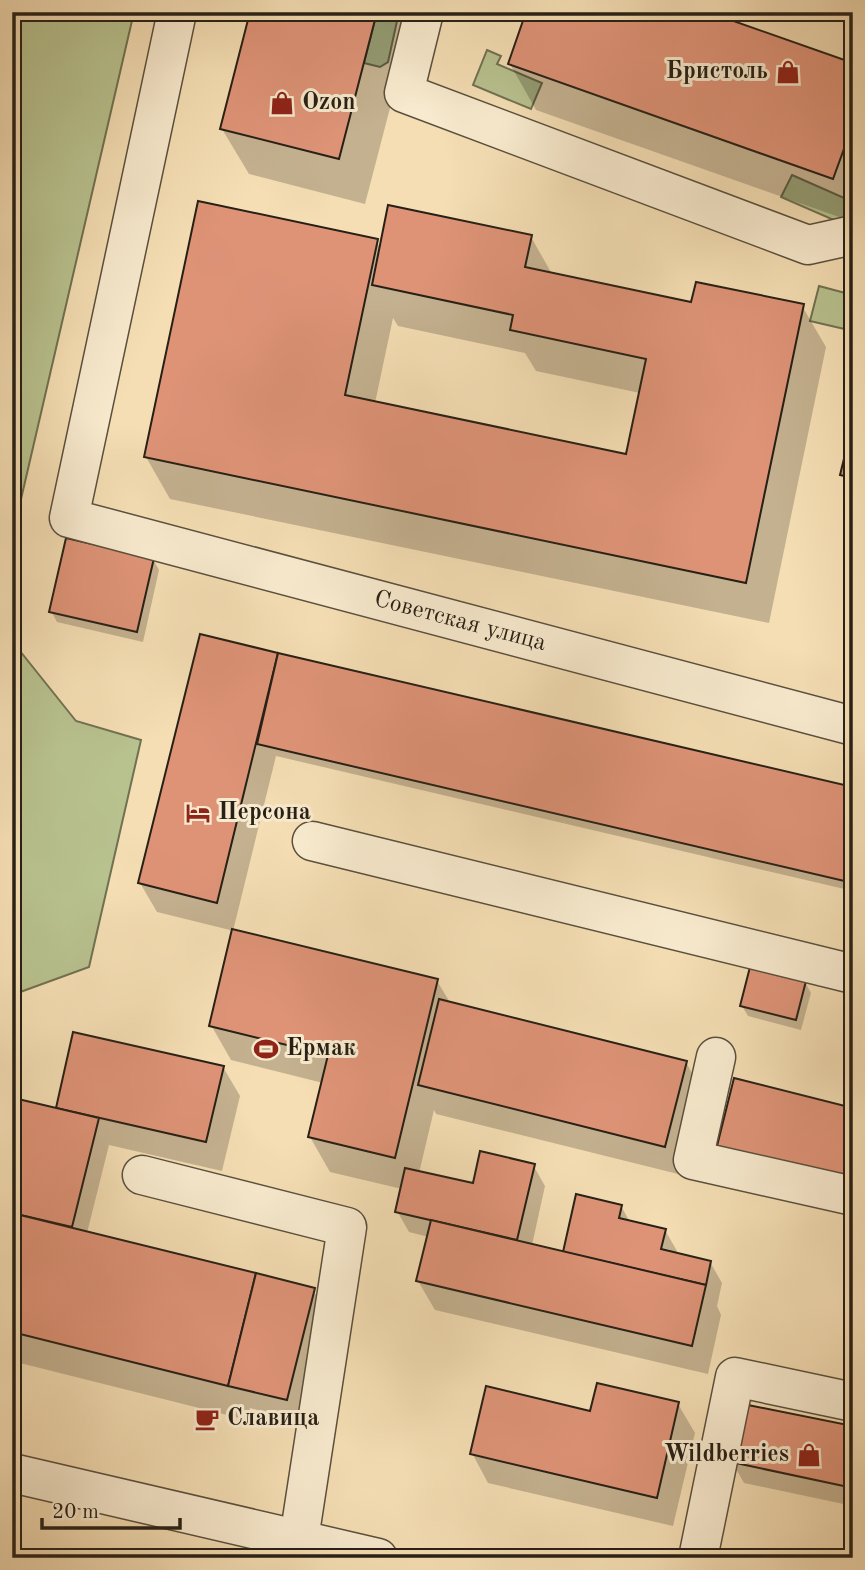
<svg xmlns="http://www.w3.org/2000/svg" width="865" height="1570" font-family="'Old Standard TT',serif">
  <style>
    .green { fill: #b8c28f; stroke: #707152; stroke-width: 2 }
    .shadow { fill: #0003; fill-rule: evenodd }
    .building { fill: #de9377; stroke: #272016; stroke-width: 2 }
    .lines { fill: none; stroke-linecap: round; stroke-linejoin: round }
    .minor-casing { stroke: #5a503e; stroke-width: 41 }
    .minor { stroke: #f8eace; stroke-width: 38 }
    .labels { text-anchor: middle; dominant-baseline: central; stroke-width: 6; stroke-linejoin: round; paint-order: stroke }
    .poi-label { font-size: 24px; font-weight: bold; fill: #272016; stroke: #f8eace; text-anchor: start }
    .street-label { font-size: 24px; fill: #272016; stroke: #f8eace }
  </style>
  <rect width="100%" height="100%" fill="#f5deb4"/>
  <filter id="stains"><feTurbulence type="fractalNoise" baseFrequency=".00286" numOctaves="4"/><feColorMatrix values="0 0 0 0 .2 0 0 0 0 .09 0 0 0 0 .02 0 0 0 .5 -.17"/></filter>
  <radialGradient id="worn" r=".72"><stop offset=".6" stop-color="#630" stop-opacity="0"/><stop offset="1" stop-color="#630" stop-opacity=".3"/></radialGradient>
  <g class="green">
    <polygon points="12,12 134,12 12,538"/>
    <polygon points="377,12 399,12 388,62 380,67 364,63"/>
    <polygon points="487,50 501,56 497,64 542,83 531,109 473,85"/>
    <path d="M 792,175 L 844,198 L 850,184 L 853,185 C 853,205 858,214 836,221 L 781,197 Z"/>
    <polygon points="819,286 853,295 853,331 810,321"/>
    <polygon points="12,641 76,721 141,740 89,967 12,995"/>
  </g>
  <g class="shadow">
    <polygon points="252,12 415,12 365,204 249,174 222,129"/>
    <polygon points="510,64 853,65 853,222 536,110"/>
    <path d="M 531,237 L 552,274 L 693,304 L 802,306 L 826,347 L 769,623 L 170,499 L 146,457 L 376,241 L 381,249 ZM 393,318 L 398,326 L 525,353 L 536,371 L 640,393 L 627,456 L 375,403 Z"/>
    <polygon points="853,430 853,493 842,474"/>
    <polygon points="153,559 159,570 143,642 57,622 51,611"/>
    <polygon points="202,636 853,789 853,891 276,756 233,931 437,981 451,1004 686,1062 702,1092 682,1175 436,1114 434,1110 419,1173 474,1186 533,1165 545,1186 532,1245 564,1253 621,1206 630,1222 665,1230 677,1251 676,1255 710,1262 722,1283 717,1306 721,1315 708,1374 435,1310 418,1281 429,1237 409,1232 397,1211 402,1189 330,1172 310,1137 323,1083 231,1060 211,1025 234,931 157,912 140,883"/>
    <polygon points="805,982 811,993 801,1030 748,1016 742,1006"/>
    <path d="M 223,1067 L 240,1096 L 222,1171 L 109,1145 L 87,1233 L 313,1290 L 325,1310 L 299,1420 L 250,1408 L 247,1420 L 12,1361 L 12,1129 L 57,1110 ZM 69,1219 L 75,1229 L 71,1229 L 66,1221 Z"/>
    <polygon points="678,1404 695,1433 673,1526 488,1483 472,1453 592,1414"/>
    <polygon points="853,1428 853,1506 744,1483 732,1462"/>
  </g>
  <g class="building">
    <polygon points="250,12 377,12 339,159 220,129"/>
    <polygon points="526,12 708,12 853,63 853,124 833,179 508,64"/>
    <polygon points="198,201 378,239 345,395 626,454 646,359 510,330 513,315 372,285 388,205 532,235 525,267 691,302 696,282 804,304 746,583 144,457"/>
    <polygon points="853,422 853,478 840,475"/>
    <polygon points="66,538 154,558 137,632 49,612"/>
    <polygon points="200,634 278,653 217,903 138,883"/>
    <polygon points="278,653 853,787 853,883 257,744"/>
    <polygon points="232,929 438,979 395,1158 308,1137 328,1055 209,1026"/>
    <polygon points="750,967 806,981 796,1020 740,1006"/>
    <polygon points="439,999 687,1061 665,1147 418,1085"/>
    <polygon points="73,1032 224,1066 206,1142 56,1108"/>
    <polygon points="734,1078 853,1108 853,1181 717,1146"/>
    <polygon points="18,1099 99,1118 72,1227 12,1213 12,1122"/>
    <polygon points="480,1151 535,1164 517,1240 395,1212 405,1168 473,1183"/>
    <polygon points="576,1194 622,1205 619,1218 666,1229 661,1249 711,1261 706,1285 563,1252"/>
    <polygon points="12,1213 256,1273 228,1386 12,1332"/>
    <polygon points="431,1220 706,1285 692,1346 416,1281"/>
    <polygon points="256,1273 315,1288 287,1400 228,1386"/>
    <polygon points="597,1383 679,1402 657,1498 470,1454 486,1386 590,1411"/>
    <polygon points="743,1404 853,1426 853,1488 731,1462"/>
  </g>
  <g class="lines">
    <g class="minor-casing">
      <g id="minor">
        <path id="s1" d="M 177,12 L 69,518 L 853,726"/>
        <polyline points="424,12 404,93 808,245 853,235"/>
        <polyline points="312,841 853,974"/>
        <polyline points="716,1057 693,1160 853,1196"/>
        <polyline points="142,1175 347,1227 299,1539"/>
        <polyline points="12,1473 378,1558"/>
        <polyline points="698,1558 735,1377 853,1402"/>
      </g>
    </g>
    <use href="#minor" class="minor"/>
  </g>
  <defs>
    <g id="shop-bare" transform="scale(1.89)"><path d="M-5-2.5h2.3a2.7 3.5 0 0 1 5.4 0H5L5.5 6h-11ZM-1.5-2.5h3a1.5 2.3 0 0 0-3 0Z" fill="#8f2418" stroke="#f8eace" stroke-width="2.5" paint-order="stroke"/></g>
    <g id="hotel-bare" transform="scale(1.89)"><path d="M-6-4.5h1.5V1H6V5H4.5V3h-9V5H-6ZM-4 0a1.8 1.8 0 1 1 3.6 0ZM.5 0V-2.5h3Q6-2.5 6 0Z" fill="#8f2418" stroke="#f8eace" stroke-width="2.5" paint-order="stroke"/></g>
    <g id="stadium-bare" transform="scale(1.89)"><path d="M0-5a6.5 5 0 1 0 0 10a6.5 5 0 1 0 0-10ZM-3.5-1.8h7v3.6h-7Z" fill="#8f2418" stroke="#f8eace" stroke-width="2.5" paint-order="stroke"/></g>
    <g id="cafe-bare" transform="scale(1.89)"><path d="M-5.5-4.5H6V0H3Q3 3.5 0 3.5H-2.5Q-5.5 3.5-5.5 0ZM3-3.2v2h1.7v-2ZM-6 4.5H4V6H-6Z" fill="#8f2418" stroke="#f8eace" stroke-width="2.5" paint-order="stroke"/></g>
  </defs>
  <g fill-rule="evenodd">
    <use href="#shop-bare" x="788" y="72"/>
    <use href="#shop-bare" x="282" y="103"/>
    <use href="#hotel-bare" x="198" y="813"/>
    <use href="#stadium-bare" x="266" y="1049"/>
    <use href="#cafe-bare" x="207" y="1419"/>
    <use href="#shop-bare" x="809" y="1455"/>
  </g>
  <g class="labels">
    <g class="poi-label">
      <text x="768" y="72" text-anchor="end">Бристоль</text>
      <text x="302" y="103">Ozon</text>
      <text x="218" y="813">Персона</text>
      <text x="286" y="1049">Ермак</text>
      <text x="227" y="1419">Славица</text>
      <text x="789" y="1455" text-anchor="end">Wildberries</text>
    </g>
    <g class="street-label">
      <text stroke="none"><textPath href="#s1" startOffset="922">Советская улица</textPath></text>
    </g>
  </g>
  <rect width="865" height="1570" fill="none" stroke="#f5deb4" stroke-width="42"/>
  <rect x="14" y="14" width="837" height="1542" fill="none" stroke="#272016" stroke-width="3.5"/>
  <rect x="21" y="21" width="823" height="1528" fill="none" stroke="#272016" stroke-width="2"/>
  <path d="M42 1518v10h138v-10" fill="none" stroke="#272016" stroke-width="3.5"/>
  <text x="52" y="1518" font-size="21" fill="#272016" stroke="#f8eace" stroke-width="5" paint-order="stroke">20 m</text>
  <rect width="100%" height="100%" filter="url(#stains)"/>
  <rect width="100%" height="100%" fill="url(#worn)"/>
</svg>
